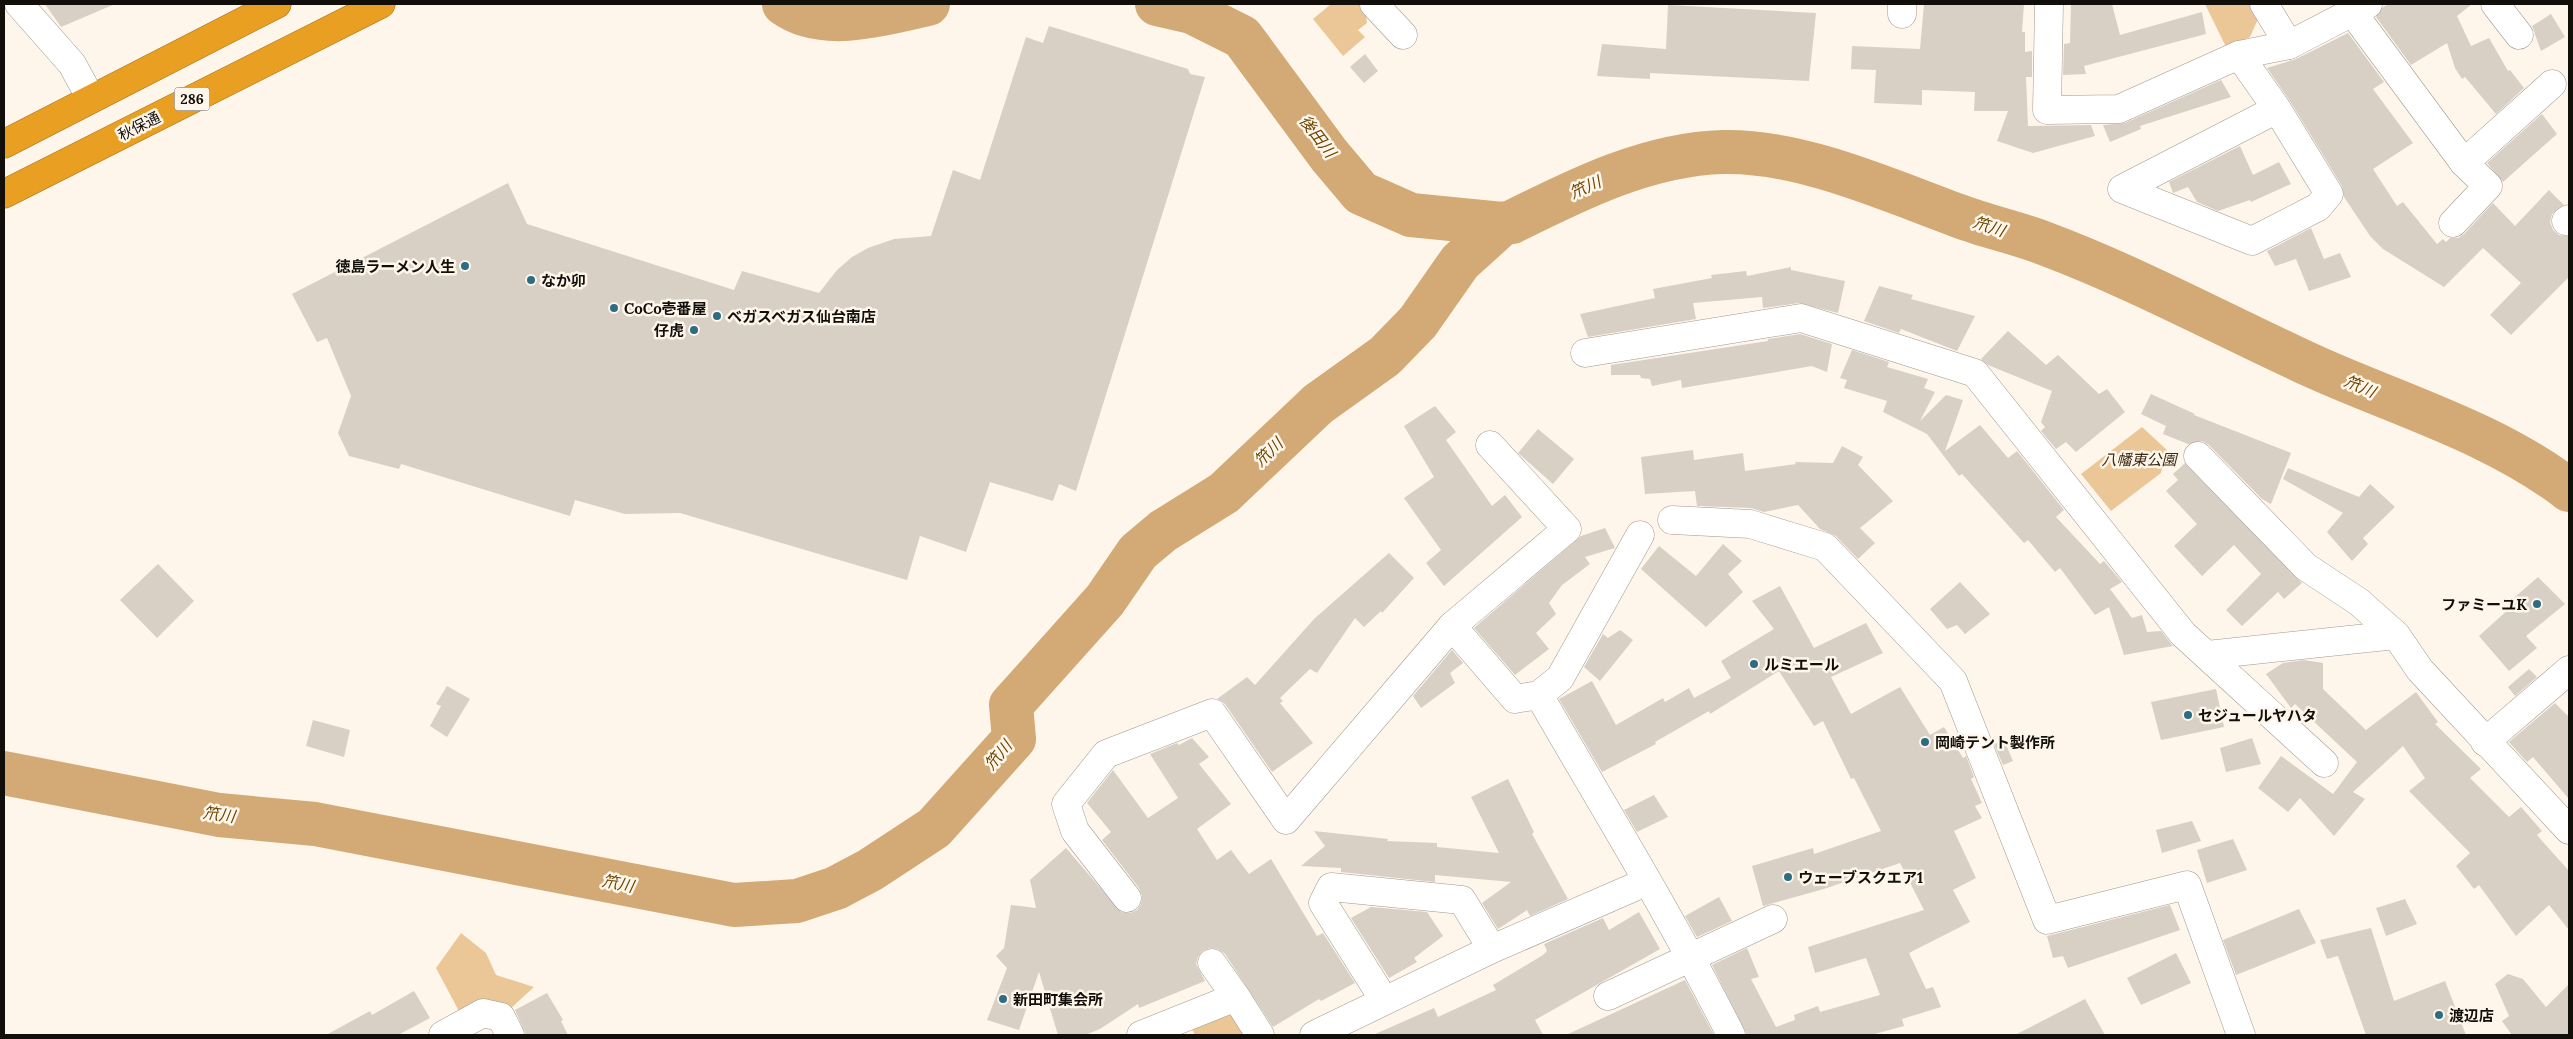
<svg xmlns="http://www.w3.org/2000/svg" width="2573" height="1039" font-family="Lora,'Noto Sans JP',serif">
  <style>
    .green { fill: #ebc798 }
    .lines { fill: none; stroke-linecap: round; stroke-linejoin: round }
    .river { stroke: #d3aa75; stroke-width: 44 }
    .building { fill: #d8d0c5 }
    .minor-casing { stroke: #a0988e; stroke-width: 29 }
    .highway-casing { stroke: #9e6d19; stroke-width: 29 }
    .minor { stroke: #fff; stroke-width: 28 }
    .highway { stroke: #e99f21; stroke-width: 28 }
    .poi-dot { fill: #2d6c81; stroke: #fef6eb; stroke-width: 2 }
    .labels { text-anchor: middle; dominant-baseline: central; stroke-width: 5; stroke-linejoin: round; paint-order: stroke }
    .shield { fill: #fef6eb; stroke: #59544e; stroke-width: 1 }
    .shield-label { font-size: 14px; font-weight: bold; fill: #120f0b }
    .street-label { font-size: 15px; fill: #120f0b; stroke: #fef6eb }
    .poi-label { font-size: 15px; font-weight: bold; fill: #120f0b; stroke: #fef6eb; text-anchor: start }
    .park-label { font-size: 15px; font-style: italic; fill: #3b2911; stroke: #fef6eb }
    .water-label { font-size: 16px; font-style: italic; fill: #6d4600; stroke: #fef6eb }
  </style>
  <rect width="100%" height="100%" fill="#fef6eb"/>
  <g class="green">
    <polygon points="1331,4 1361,4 1365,8 1367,23 1358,30 1365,37 1343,56 1313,19"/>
    <polygon points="2205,4 2250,4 2258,19 2250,37 2226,47"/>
    <polygon points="2142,427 2167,450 2161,473 2111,511 2081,474"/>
    <polygon points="461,933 486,953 496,975 534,987 510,1009 487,999 461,1015 436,968"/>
    <polygon points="1220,1014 1236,1016 1250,1035 1195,1035 1190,1026"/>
  </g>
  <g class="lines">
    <g class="river">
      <path d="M 784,4 C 824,33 885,13 928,4"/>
      <polyline points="1157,4 1192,12 1242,37 1329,155 1361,193 1411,215 1502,224"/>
      <path d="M 4,773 L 219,815 L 315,824 L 734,905 L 797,901 L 836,888 L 870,870 L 934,828 L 1014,739 L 1011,705 L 1105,600 L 1138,552 L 1163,531 L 1224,493 L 1318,404 L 1385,356 L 1418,322 L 1460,262 L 1502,224 L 1512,222 C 1578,189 1648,154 1723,152 C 1800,150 1888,190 1959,216 C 1988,227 2018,233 2046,244 C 2139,279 2227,327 2317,368 C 2402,406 2495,433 2569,490"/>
    </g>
  </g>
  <g class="building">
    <polygon points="45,4 115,4 61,27"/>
    <polygon points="1924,4 2024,4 2022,32 2025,32 2025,52 2032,51 2032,77 2026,77 2028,126 2091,125 2095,136 2033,153 1997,141 2008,111 1974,111 1975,92 1922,90 1922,105 1874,103 1876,70 1851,69 1852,46 1920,49"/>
    <polygon points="2071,4 2112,4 2120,35 2202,12 2206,34 2084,66 2086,74 2063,75 2064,44 2070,43"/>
    <polygon points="2389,4 2472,4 2457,16 2471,46 2489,38 2508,71 2510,70 2524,88 2496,114 2465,77 2462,79 2455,68 2447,43 2411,65 2376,17 2383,7"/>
    <polygon points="1668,5 1816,13 1809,81 1650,73 1650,79 1597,76 1602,44 1666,49"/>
    <polygon points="2551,14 2565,37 2541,51 2532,26"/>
    <polygon points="1049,26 1188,69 1190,74 1205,77 1076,491 1059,484 1053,501 990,482 966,552 920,536 907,580 680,513 625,514 575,500 570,516 401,464 399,469 349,456 338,433 351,396 327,338 317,342 292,294 508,183 527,224 734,290 742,271 819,293 837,270 852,257 868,248 894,239 931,236 953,170 980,180 1026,37 1043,43"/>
    <polygon points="2348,33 2384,82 2373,89 2413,143 2373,169 2397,206 2403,202 2437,244 2443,239 2446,242 2450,238 2458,238 2464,234 2493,203 2515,226 2549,190 2564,205 2552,214 2550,222 2553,230 2559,235 2569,236 2569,277 2511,335 2490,315 2521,283 2483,248 2444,287 2383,249 2370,236 2344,197 2342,186 2290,101 2267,68 2296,59"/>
    <polygon points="1365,54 1378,71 1364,83 1350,67"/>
    <polygon points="2221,80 2231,97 2140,126 2141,129 2110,142 2103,125 2125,123"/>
    <polygon points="2542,114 2557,134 2503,182 2487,163"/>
    <polygon points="2240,146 2253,175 2279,162 2291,184 2251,202 2250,200 2218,211 2197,202 2188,187 2173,193 2169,182"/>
    <polygon points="2311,228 2324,259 2340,253 2351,277 2309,291 2296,259 2275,266 2267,251"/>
    <polygon points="1791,267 1791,270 1845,281 1838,313 1799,303 1763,308 1762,297 1693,303 1696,319 1588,337 1580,314 1655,298 1653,289 1712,278 1711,275 1746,271 1747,276"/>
    <polygon points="1879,286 1913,295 1911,299 1975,316 1957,351 1901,329 1899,333 1864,321"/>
    <polygon points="2008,331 2046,365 2058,355 2099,394 2107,389 2125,412 2076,452 2066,442 2056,449 2041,431 2045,427 2041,422 2052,391 1988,365 1981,359"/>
    <polygon points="1800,334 1832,344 1827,372 1812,366 1682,388 1681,380 1652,386 1650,379 1641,378 1640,375 1611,375 1611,365 1768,341 1768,339"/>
    <polygon points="1852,350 1889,362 1887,367 1928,379 1924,388 1935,392 1920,421 1946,395 1963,400 1945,451 1980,425 2008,458 2017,451 2064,510 2056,517 2100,564 2104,561 2122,582 2110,589 2132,618 2142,615 2147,632 2161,631 2173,646 2124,655 2109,607 2095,615 2060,568 2055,572 2028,540 2024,543 1962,474 1959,476 1927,434 1883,412 1887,401 1844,388 1847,380 1840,378"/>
    <polygon points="2151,394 2195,414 2194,415 2291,453 2271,504 2262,499 2209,445 2202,441 2188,444 2163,434 2166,426 2141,414"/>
    <polygon points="1435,406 1456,432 1446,440 1492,506 1505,495 1522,517 1444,586 1426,563 1441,550 1404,498 1434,477 1404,426"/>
    <polygon points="1538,429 1574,459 1553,484 1518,453"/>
    <polygon points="1842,446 1863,457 1858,465 1893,501 1860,528 1875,543 1858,559 1836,536 1820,529 1798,505 1764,512 1751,508 1697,506 1695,491 1645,494 1641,457 1693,450 1694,460 1743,453 1745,471 1796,464 1795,462 1833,463"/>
    <polygon points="2185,463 2302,583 2284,599 2278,592 2242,626 2226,610 2261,574 2234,545 2202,576 2174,546 2197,524 2166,491 2178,480 2173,474"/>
    <polygon points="2288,468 2359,497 2370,484 2395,507 2363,538 2368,544 2352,561 2327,532 2343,513 2283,479"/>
    <polygon points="1605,528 1615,548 1585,557 1590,564 1562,585 1549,603 1556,614 1536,633 1549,649 1515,675 1474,628 1581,536"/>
    <polygon points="1723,544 1742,561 1728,574 1743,592 1706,627 1641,569 1659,546 1696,576"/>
    <polygon points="1389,553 1414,578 1382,613 1381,611 1364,627 1355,618 1317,673 1310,669 1280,698 1283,701 1280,703 1313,743 1272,772 1225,704 1217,699 1247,677 1255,685 1314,619"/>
    <polygon points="158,564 194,601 157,638 120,600"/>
    <polygon points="2538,577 2565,604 2526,636 2537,648 2509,671 2479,636 2511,607 2508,603"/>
    <polygon points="1960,582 1990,614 1965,634 1957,625 1947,629 1930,609"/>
    <polygon points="1780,586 1814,648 1866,623 1883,653 1831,677 1851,714 1900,687 1930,735 1944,727 1963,758 1966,756 1974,777 1971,779 1982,803 1975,806 1982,818 1954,831 1976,878 1953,890 1970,922 1909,953 1926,989 1933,987 1941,1007 1902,1019 1904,1026 1871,1035 1747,1035 1712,965 1747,948 1759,977 1751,979 1776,1027 1795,1020 1794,1015 1818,1006 1820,1012 1880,995 1866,958 1815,973 1808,947 1924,910 1900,863 1824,889 1763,906 1752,866 1813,848 1814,854 1881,831 1854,778 1851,779 1823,721 1814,726 1779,671 1710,714 1709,711 1655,742 1656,744 1602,772 1559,699 1592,681 1616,725 1663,698 1665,702 1689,688 1694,698 1731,678 1721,661 1774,629 1752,601"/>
    <polygon points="1620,630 1633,640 1600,681 1584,667 1603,634 1608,638"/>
    <polygon points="1452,650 1463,663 1450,673 1455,683 1421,708 1413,696"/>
    <polygon points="2304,660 2323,663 2323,689 2366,730 2416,692 2438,722 2435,724 2481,769 2470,778 2509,817 2521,807 2542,831 2537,835 2569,871 2569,930 2549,905 2516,936 2479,885 2474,889 2456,866 2470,853 2409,791 2425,778 2403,746 2353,792 2365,799 2334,836 2300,798 2288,812 2258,788 2281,756 2333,794 2357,762 2295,704 2291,708 2266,674 2283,663"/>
    <polygon points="2529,669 2537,677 2515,696 2508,687"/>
    <polygon points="447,686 470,699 447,737 430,726 441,706 436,704"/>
    <polygon points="2216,689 2224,727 2161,740 2151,702"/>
    <polygon points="2555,703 2569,717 2569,799 2533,757 2527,762 2509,742"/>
    <polygon points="313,720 350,730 344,757 306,746"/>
    <polygon points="1192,738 1209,757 1199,764 1231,804 1197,829 1217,860 1231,850 1249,874 1271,859 1317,936 1323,933 1355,983 1321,1001 1319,999 1273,1027 1225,954 1218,949 1210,948 1203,951 1198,957 1196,964 1205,981 1139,1008 1138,1004 1100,1029 1085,1035 1058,1035 1039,972 1019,1030 987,1020 1007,968 996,956 1004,948 1011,905 1036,908 1030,880 1066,848 1121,912 1130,913 1137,910 1141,904 1142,896 1139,888 1102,840 1111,832 1087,803 1113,770 1148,818 1178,798 1150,754 1177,743 1179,745"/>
    <polygon points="2252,738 2261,764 2226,772 2220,748"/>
    <polygon points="2004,740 2013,761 2003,765 1994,744"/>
    <polygon points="1508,779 1534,832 1532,834 1568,899 1530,916 1527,910 1498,929 1482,903 1511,882 1435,875 1435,882 1341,872 1341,868 1301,866 1325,846 1314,831 1388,839 1387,841 1437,843 1437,847 1499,853 1471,797"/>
    <polygon points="1654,795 1668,817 1637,832 1624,810"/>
    <polygon points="2192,821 2201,841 2162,853 2156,830"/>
    <polygon points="2233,839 2247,870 2207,883 2197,850"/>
    <polygon points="1719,897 1732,921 1697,937 1685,916"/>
    <polygon points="2405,899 2417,924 2386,936 2376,908"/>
    <polygon points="2170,905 2180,930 2068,968 2063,956 2053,958 2047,936"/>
    <polygon points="1371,907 1427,912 1443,936 1414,958 1417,962 1389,978 1351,918"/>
    <polygon points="2299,909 2316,943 2236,975 2223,940"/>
    <polygon points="1639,912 1660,949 1535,1020 1543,1035 1373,1035 1434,1008 1438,1017 1496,990 1493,985 1543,955 1547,951 1544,944 1603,918 1609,930"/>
    <polygon points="2371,928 2394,1001 2445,981 2466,1035 2366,1035 2338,956 2327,959 2320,940"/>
    <polygon points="2176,953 2191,983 2141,1005 2127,978"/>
    <polygon points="2508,974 2523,979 2546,1007 2569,984 2569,1035 2512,1035 2502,1021 2509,1016 2495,984"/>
    <polygon points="1685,980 1714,1035 1566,1035"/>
    <polygon points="414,991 430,1018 398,1035 326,1035 370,1011 372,1015"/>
    <polygon points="547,993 563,1020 561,1021 568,1035 526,1035 515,1010"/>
    <polygon points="2085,999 2105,1035 2015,1035"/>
  </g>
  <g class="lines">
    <g class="minor-casing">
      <g id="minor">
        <polyline points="19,4 72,64 91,99"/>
        <polyline points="1374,4 1403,35"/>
        <polyline points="2049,4 2047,110 2119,109 2239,55 2289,45 2368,4"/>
        <polyline points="2264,4 2289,45"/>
        <polyline points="2495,4 2519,35"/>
        <polyline points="2353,13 2464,163 2488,186 2453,223"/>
        <polyline points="1902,14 1902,4"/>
        <polyline points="2239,55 2277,109 2329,194 2318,207 2252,241 2122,189 2277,109"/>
        <polyline points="2464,163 2552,84"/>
        <polyline points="2566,221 2569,219"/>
        <polyline points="1585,353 1801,318 1975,373 2183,634 2324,763"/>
        <polyline points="2198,456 2306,567 2359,602 2396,635 2420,670 2569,830"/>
        <polyline points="1672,520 1750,524 1825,547 1953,681 2047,920 2187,885 2241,1035"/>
        <polyline points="1452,626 1515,699 1539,695 1560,678 1640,535"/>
        <polyline points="2207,655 2396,635"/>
        <path d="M 1539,695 C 1604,808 1673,919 1731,1035"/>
        <polyline points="2485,742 2569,670"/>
        <polyline points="1127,898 1075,831 1066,804 1106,754 1212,713 1286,820 1452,626 1567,529 1490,445"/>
        <polyline points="1608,996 1773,919"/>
        <polyline points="1236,997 1260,1035"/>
        <polyline points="1384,1000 1323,903 1331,887 1462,900 1492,949"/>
        <polyline points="443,1035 483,1013 501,1017 510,1035"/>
        <polyline points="1141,1035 1236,997 1212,963"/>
        <polyline points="1314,1035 1492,949 1646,882"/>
      </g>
    </g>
    <g class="highway-casing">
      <g id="highway">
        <polyline points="4,144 277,4"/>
        <polyline points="4,194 381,4"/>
      </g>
    </g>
    <use href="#minor" class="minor"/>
    <use href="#highway" class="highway"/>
  </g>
  <g class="poi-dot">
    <circle cx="465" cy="266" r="5"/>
    <circle cx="531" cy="280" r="5"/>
    <circle cx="614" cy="308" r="5"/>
    <circle cx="717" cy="316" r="5"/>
    <circle cx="694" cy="330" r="5"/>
    <circle cx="2537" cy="604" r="5"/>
    <circle cx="1754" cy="664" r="5"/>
    <circle cx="2188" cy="715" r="5"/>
    <circle cx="1925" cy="742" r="5"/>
    <circle cx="1788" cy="877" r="5"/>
    <circle cx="1003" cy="999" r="5"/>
    <circle cx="2439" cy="1015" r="5"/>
  </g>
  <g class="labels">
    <rect class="shield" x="174.5" y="87.5" width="35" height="23" rx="4"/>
    <g class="shield-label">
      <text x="192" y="99">286</text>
    </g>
    <g class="street-label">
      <text transform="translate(139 126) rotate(-27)">秋保通</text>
    </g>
    <g class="poi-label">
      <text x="455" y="266" text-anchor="end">徳島ラーメン人生</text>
      <text x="541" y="280">なか卯</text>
      <text x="624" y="308">CoCo壱番屋</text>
      <text x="727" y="316">ベガスベガス仙台南店</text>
      <text x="684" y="330" text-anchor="end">仔虎</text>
      <text x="2527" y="604" text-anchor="end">ファミーユK</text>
      <text x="1764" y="664">ルミエール</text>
      <text x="2198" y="715">セジュールヤハタ</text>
      <text x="1935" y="742">岡崎テント製作所</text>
      <text x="1798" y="877">ウェーブスクエア1</text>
      <text x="1013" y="999">新田町集会所</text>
      <text x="2449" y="1015">渡辺店</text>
    </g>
    <g class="park-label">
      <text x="2139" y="459">八幡東公園</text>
    </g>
    <g class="water-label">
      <text transform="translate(1318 136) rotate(53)">後田川</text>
      <text transform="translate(1585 187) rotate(-24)">笊川</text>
      <text transform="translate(1989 226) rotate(18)">笊川</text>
      <text transform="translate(2360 386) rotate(23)">笊川</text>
      <text transform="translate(1268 452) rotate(-44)">笊川</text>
      <text transform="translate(998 755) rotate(-50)">笊川</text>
      <text transform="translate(219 814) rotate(8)">笊川</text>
      <text transform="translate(618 883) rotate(11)">笊川</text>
    </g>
  </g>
  <rect width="2573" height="1039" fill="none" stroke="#120f0b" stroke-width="10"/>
</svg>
